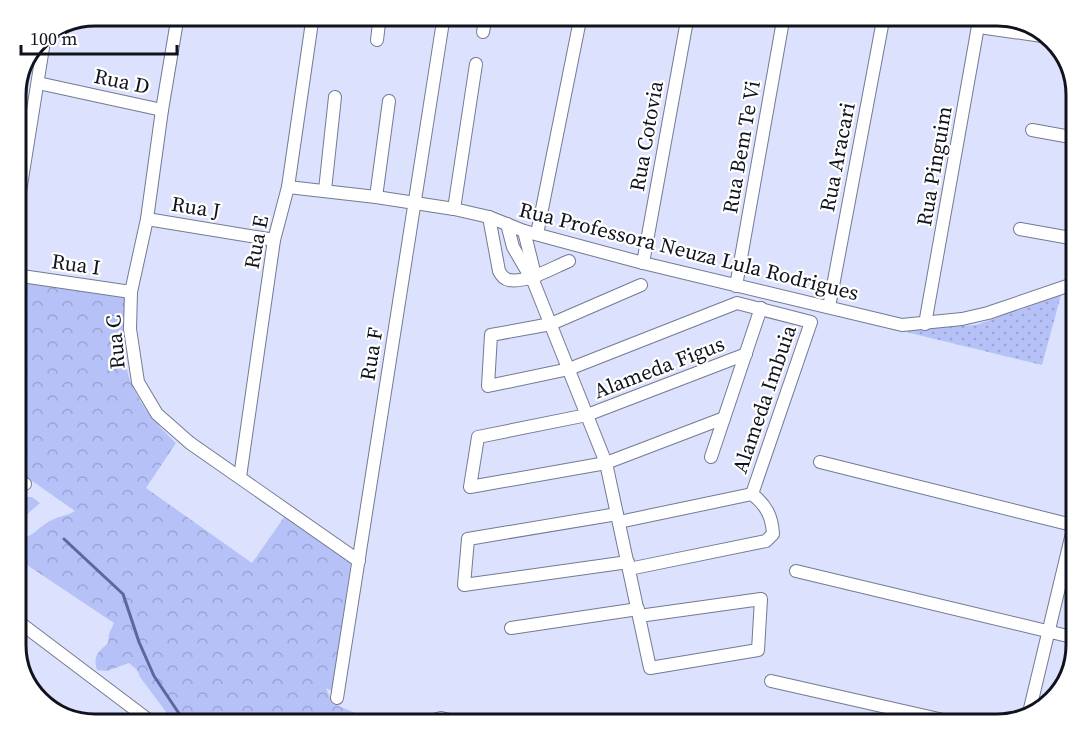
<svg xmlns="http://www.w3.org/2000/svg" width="1091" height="739" font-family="'Source Serif 4',serif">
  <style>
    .forest { fill: url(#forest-crowns) }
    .park { fill: url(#park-dots) }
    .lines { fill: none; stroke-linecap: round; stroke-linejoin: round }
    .stream { stroke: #5d679e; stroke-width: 3 }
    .minor-casing { stroke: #747a92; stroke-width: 14 }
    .minor { stroke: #fff; stroke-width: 12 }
    .labels { text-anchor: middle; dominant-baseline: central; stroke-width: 4.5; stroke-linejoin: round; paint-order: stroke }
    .street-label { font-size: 21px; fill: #11131c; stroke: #fff }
    .rim { fill: none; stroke: #11131c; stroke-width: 3 }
  </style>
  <defs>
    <pattern id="forest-crowns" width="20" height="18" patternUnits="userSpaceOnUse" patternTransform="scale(1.5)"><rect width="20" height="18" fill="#b5c1f7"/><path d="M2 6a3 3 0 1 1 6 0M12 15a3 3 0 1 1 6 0" fill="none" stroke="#9ba5d3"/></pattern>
    <pattern id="park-dots" width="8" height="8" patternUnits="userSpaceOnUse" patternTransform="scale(1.5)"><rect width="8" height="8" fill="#b5c1f7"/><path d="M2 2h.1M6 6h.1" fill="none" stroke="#9ba5d3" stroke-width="1.8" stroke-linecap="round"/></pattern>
  </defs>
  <rect width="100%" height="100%" fill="#dce2fd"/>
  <g class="forest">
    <polygon points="35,46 15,166 15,89"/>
    <path d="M 15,281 L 125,298 C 124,321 122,362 131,383 C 141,407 158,426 176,443 L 146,488 L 252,563 L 285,516 L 351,563 L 332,691 L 326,688 L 332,703 L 357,714 L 370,724 L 175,724 L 140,677 L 137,670 L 129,663 L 107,671 L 97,670 C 93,656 97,653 108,643 L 109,634 L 114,623 L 15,557 L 15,513 L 24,497 L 32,497 L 40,503 L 16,524 L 18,539 C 35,537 37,527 52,520 C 59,516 67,516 75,511 L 15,469 Z"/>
  </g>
  <polygon class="park" points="1061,295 1042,365 898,330 976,325"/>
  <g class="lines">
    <polyline class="stream" points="64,539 123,594 139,642 154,676 186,724"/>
    <g class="minor-casing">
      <g id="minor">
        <polyline points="178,15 162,110 147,219 131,292 130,329 138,382 157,414 190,443 359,561"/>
        <polyline points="979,27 1049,37"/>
        <polyline points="483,32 486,15"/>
        <polyline points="377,40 380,15"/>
        <polyline points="38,83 162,110"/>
        <polyline points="1032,130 1076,138"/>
        <polyline points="288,187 376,197 454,209 489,217 524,231 643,263 902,325 962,319 988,313 1076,283"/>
        <polyline points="325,190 335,97"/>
        <polyline points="376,197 389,101"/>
        <polyline points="454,209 476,64"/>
        <path d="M 489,217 L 499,271 C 501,275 504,279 509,280 C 528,283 552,268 569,261"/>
        <polyline points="147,219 274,240"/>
        <polyline points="15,223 45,35"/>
        <polyline points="507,224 513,247 534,283 606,463 650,668 758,650 761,599 639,616"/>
        <polyline points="1020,229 1076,239"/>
        <polyline points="524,231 535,275 534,282"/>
        <polyline points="537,234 581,15"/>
        <polyline points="643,263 688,15"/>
        <polyline points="15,275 131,292"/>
        <polyline points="641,285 551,324 491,335 488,386 569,369 737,303 811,322 752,494"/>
        <polyline points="736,286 784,15"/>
        <polyline points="829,307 884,15"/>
        <polyline points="925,324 980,15"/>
        <polyline points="1074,325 1076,325"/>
        <polyline points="724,418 606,463 470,487 478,437 587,415 746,354"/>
        <polyline points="711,457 761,308"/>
        <polyline points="820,462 1076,526"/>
        <polyline points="15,476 25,484"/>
        <polyline points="240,477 274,240 288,187 313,15"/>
        <polyline points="617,514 468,539 464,585 628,562"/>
        <path d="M 619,522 L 752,494 C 766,505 772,516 773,534 L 766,541 L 629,569"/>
        <polyline points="796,571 1076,638"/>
        <polyline points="15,619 154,724"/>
        <polyline points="511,628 638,609"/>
        <polyline points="771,681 961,724"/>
        <polyline points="337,698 444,15"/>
        <polyline points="1028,717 1074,525"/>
        <polyline points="427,722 441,718 466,724"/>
      </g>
    </g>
    <use href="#minor" class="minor"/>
  </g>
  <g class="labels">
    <g class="street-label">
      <text transform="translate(122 81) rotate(12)">Rua D</text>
      <text transform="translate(646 136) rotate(-80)">Rua Cotovia</text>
      <text transform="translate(741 147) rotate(-80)">Rua Bem Te Vi</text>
      <text transform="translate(837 157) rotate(-79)">Rua Aracari</text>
      <text transform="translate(934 166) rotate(-80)">Rua Pinguim</text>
      <text transform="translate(196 207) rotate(9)">Rua J</text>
      <text transform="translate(256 242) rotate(-79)">Rua E</text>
      <text transform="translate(689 251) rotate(14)">Rua Professora Neuza Lula Rodrigues</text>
      <text transform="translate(76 264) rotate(8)">Rua I</text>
      <text transform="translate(115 342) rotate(-95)">Rua C</text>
      <text transform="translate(371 354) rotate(-81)">Rua F</text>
      <text transform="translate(659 367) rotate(-21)">Alameda Figus</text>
      <text transform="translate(764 399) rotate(-71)">Alameda Imbuia</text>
    </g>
  </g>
  <path d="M0 0H1091V739H0ZM95 26H997A69 69 0 0 1 1066 95V645A69 69 0 0 1 997 714H95A69 69 0 0 1 26 645V95A69 69 0 0 1 95 26Z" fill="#fff" fill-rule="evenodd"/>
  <path class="rim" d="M95 26H997A69 69 0 0 1 1066 95V645A69 69 0 0 1 997 714H95A69 69 0 0 1 26 645V95A69 69 0 0 1 95 26Z"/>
  <path d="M21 45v9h156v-9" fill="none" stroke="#11131c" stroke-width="3"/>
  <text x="30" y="45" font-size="18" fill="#11131c" stroke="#ffffff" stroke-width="4.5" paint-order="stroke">100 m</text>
</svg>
